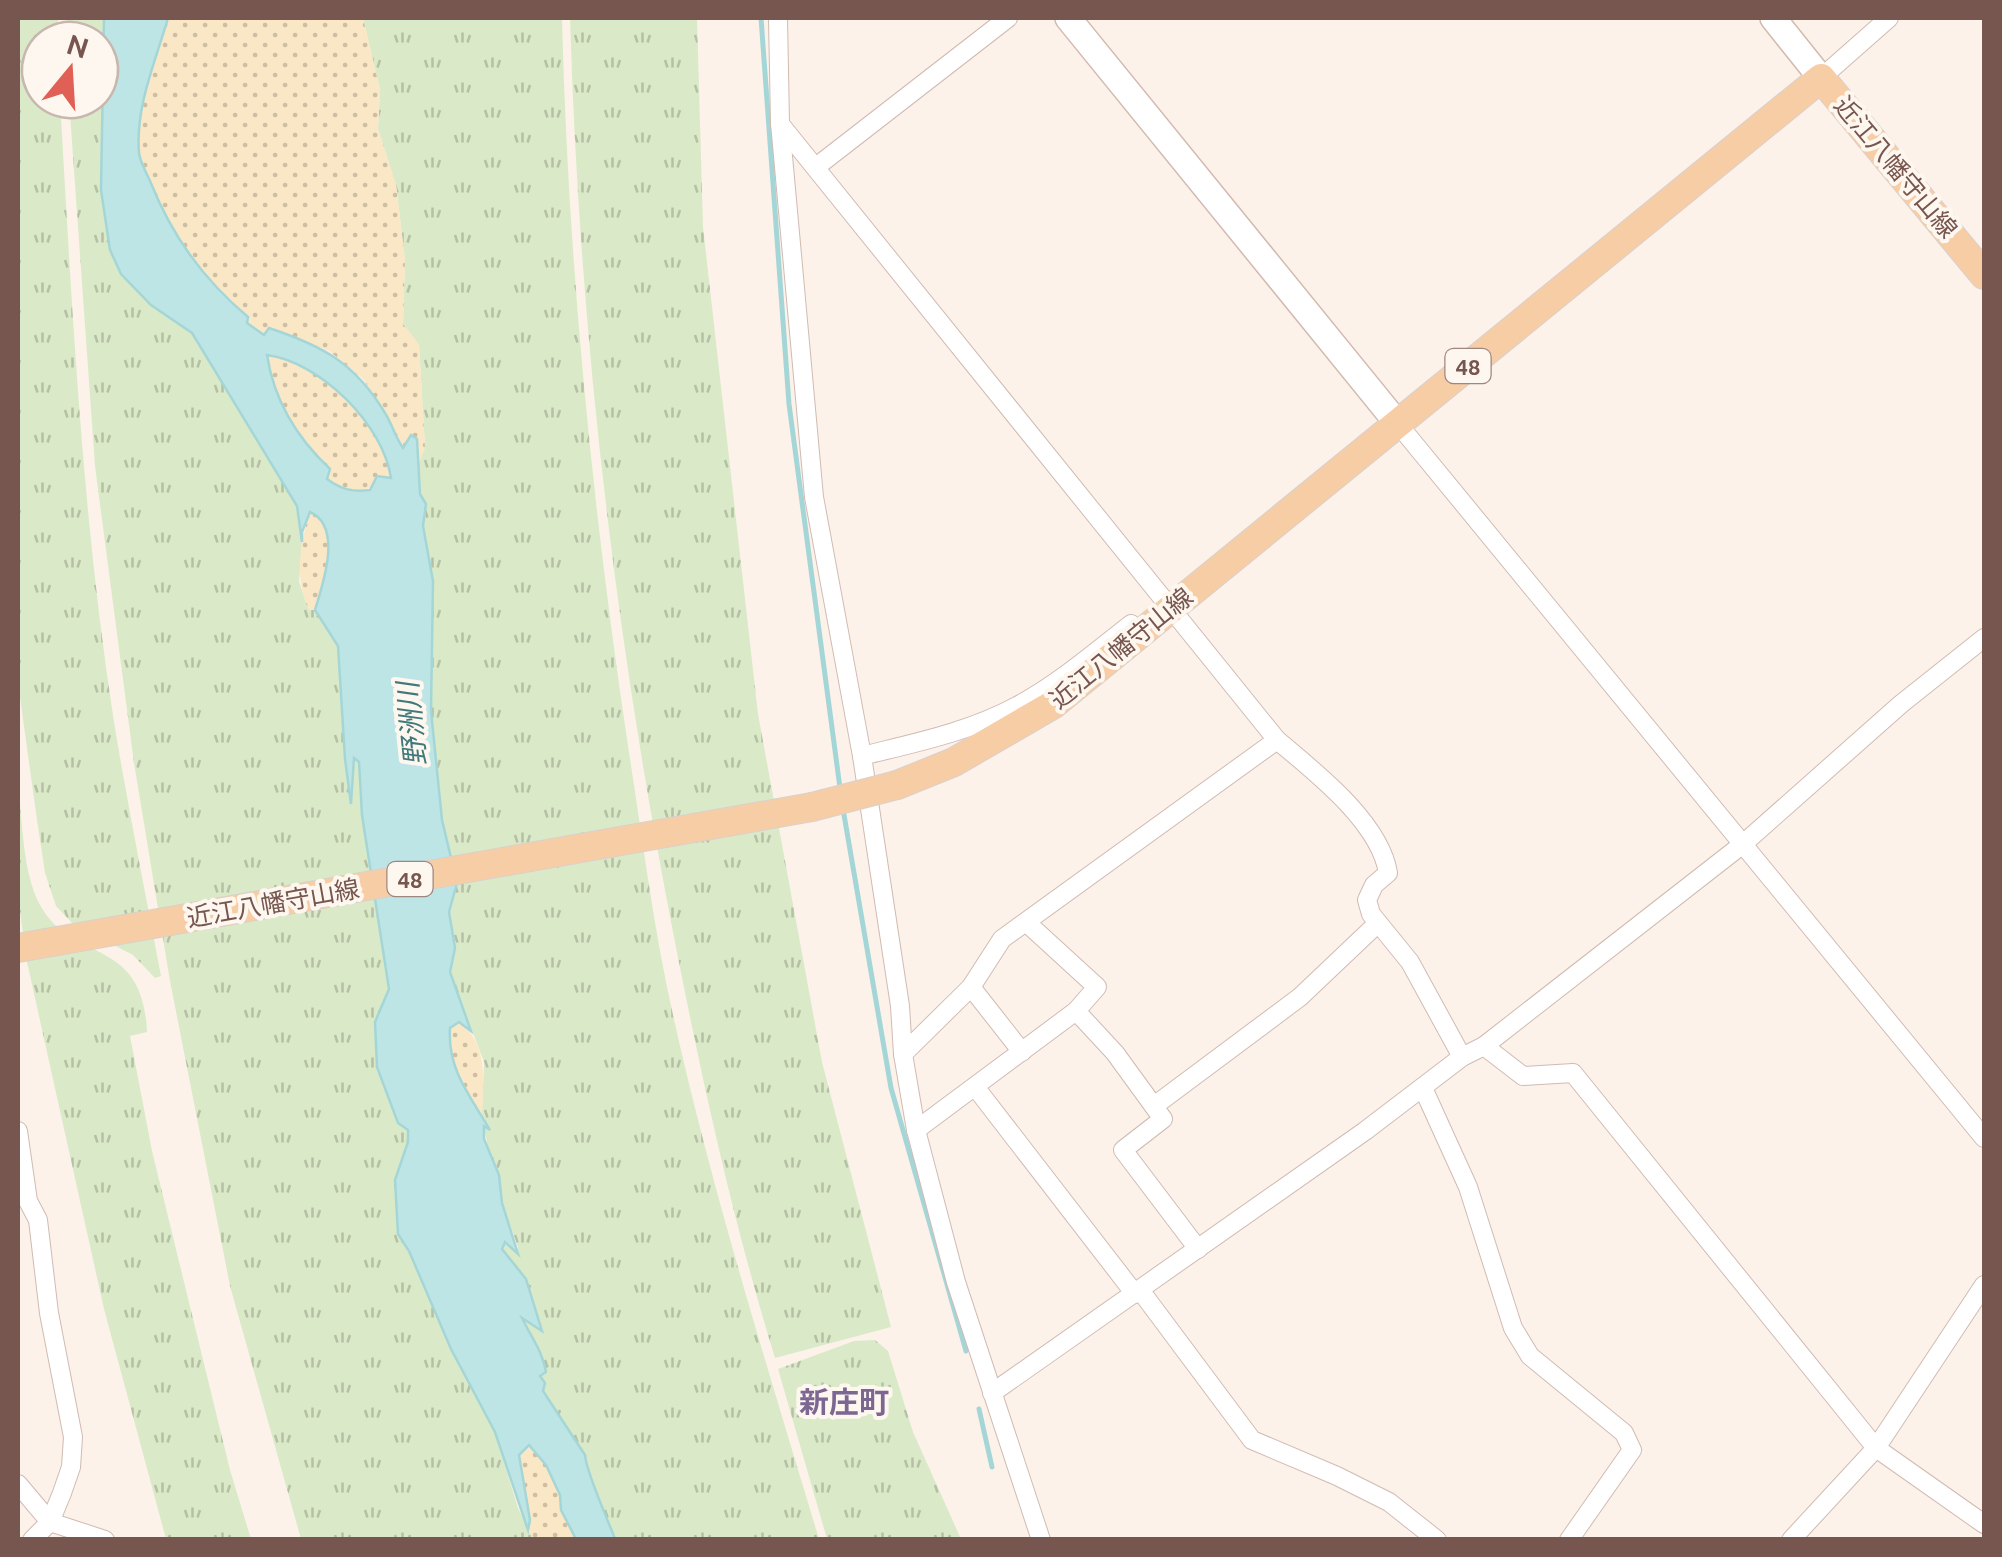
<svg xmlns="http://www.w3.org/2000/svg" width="2002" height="1557" font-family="Ubuntu,'Noto Sans JP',sans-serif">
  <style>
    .grass { fill: url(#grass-tufts) }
    .sand { fill: url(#sand-dots) }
    .water { fill: #bee5e5; stroke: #a5d6d7; stroke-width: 2.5; fill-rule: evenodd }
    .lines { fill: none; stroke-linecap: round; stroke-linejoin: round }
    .stream { stroke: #a5d6d7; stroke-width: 5 }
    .street-casing { stroke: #d0bbb2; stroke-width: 20 }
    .secondary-casing { stroke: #d3bab0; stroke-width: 28 }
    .primary-casing { stroke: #d9d0cd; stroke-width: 30 }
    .street { stroke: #fff; stroke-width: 18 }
    .secondary { stroke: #fff; stroke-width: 25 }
    .primary { stroke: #f7cda6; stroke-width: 28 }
    .primary-bridge-casing { stroke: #d9d0cd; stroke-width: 30; stroke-linecap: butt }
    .primary-bridge { stroke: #f7cda6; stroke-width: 28 }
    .labels { text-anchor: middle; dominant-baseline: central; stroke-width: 8; stroke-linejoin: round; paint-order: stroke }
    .shield { fill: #fef7f0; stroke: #9f867f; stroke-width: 2.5 }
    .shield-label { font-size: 22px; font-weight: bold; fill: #76564e }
    .street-label { font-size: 25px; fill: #76564e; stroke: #fef7f0 }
    .water-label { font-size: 28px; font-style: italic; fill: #41787a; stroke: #fef7f0 }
    .quarter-label { font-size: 30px; font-weight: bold; fill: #7c6692; stroke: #fef7f0 }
  </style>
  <defs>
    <pattern id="grass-tufts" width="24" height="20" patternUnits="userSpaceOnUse" patternTransform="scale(2.5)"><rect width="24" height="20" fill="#daeac8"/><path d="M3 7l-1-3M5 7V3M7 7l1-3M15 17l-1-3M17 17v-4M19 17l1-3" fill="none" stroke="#b5c0a5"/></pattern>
    <pattern id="sand-dots" width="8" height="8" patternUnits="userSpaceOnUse" patternTransform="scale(2.5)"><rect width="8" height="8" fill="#f9e7c6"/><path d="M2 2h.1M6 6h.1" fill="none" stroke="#cebea3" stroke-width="1.8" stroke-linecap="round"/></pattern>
  </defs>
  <rect width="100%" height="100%" fill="#fcf2ea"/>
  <g class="grass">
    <path d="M 18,18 L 58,18 L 58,40 L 40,40 L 40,100 L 60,100 C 72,307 82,516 114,722 C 128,807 145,891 161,976 L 155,978 L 133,955 L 73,924 L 56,906 L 45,873 L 37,820 L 18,683 Z"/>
    <polygon points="67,18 104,18 103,94 110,250 121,274 151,305 191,333 297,506 302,542 299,582 309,610 315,610 338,646 345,759 351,792 354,757 360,762 362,815 389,989 375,1022 377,1067 398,1123 408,1129 408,1142 395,1180 398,1234 409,1251 451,1349 495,1432 518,1508 533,1539 301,1539 230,1286 170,981 134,763 95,466 69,100 100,100 100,40 67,40"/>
    <path d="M 363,18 L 562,18 C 568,261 592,505 628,746 C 642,835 653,926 673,1015 C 712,1191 767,1366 819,1539 L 615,1539 C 608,1520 586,1472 585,1455 L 542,1391 L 535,1346 L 522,1319 L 524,1317 L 542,1330 L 526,1279 L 502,1249 L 504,1241 L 517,1253 L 518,1247 L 502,1203 L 499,1175 L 490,1159 L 484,1126 L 489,1127 L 482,1115 L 484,1062 L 450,972 L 455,948 L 448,912 L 457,883 L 442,820 L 431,711 L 433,581 L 423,525 L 426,504 L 420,494 L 419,462 L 425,447 L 419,345 L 403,324 L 405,260 L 396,185 L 378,129 L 380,90 Z"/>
    <path d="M 570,18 L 697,18 L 703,227 L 758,714 L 822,1062 L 891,1327 L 775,1358 C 732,1218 701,1076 673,932 C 614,630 579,325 570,18 Z"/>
    <path d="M 18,785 C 23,822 22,871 40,905 C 73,965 143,935 147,1032 L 130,1036 L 152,1151 L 230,1470 L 251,1539 L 166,1539 L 104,1309 L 27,962 L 18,898 Z"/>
    <polygon points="875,1340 888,1351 913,1432 961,1539 827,1539 778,1369 854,1341"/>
  </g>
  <g class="sand">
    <path d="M 168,18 L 363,18 L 380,90 L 378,129 L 396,185 L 405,260 L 403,324 L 419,345 L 425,448 L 419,462 L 419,454 L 403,448 L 388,417 L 363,379 L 329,351 L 269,328 L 264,336 L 246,323 L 248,317 C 203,279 172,236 150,181 C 146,172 140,162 139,152 C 135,107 156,60 168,18 Z"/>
    <path d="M 266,355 C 321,363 383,424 391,478 C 367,492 350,496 327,479 L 330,469 C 296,438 275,400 266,355 Z"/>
    <path d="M 310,512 L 323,520 C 334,547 323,583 315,610 L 309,610 C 294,578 300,544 310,512 Z"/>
    <path d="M 459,1021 C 489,1045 483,1081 482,1115 C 462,1093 448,1059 450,1028 Z"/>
    <polygon points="530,1445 546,1465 560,1495 561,1510 576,1539 533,1539 528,1530 530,1520 519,1455"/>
  </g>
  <path class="water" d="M 104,18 L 168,18 C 156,60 135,107 139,153 C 140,162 146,172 150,181 C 172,236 203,279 248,317 L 247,323 L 264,335 L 269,328 C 323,346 355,363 385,413 C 392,424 395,437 403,448 L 411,435 L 417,439 L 420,494 L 426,504 L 423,526 L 433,581 L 431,711 L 442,820 L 457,883 L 449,912 L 455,948 L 450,972 L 471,1031 L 459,1022 L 450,1028 C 447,1070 471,1097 490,1130 L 484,1126 L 484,1139 L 499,1175 L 502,1203 L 518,1254 L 505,1242 L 502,1249 L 526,1279 L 542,1331 L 522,1318 C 531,1337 543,1352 546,1372 L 540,1376 L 545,1383 L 543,1391 L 585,1455 C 586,1472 608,1520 615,1539 L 576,1539 L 561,1510 L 560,1495 L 546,1465 L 529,1445 L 519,1455 L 530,1520 L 528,1530 L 495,1432 L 451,1349 L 409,1251 L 398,1234 L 395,1180 L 408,1142 L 408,1130 L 398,1123 L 377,1067 L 375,1022 L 389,989 L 362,815 L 359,762 L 354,758 L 351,804 L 345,759 L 338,646 L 315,610 C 323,584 343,526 310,512 L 302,532 L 302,542 L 297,506 L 192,333 L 151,305 L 121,274 L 110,250 L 101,190 ZM 267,355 C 320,362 383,424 391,478 L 377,476 L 370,490 C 353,492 342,490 327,479 L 330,469 C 297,438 274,401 267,355 Z"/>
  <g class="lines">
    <g class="stream">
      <polyline points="761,18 789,404 840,788"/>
      <polyline points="843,809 891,1088 966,1351"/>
      <polyline points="979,1409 992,1467"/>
    </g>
    <g class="street-casing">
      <g id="street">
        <polyline points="778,18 780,123 814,497 862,756 900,1006 903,1054 916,1130 956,1282 1041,1540"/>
        <polyline points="1821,78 1889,18"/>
        <path d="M 780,124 L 1277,740 C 1315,772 1380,822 1388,873 L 1374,885 L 1367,900 L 1371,914 L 1410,962 L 1462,1057"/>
        <polyline points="816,167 1008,18"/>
        <polyline points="1398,424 1984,1138"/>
        <path d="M 862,756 C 914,743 969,732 1017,706 C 1058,684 1094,653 1131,624"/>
        <polyline points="971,987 1022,1052"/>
        <polyline points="1076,1011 1115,1053 1163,1119 1123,1150 1198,1249"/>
        <polyline points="1484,1046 1523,1076 1573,1073 1876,1448 1984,1524"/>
        <polyline points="903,1054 971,987 1002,939 1277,740"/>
        <polyline points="976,1088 1135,1294"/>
        <polyline points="1423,1088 1468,1187 1513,1328 1530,1356 1624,1433 1632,1450 1569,1540"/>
        <polyline points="1154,1106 1300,997 1378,923"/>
        <polyline points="916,1130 1076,1011 1097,987 1027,923"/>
        <polyline points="18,1131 28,1201 38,1220 49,1313 73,1437 71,1467 62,1493 50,1522 32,1540"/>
        <polyline points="1140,1290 1252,1440 1337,1476 1389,1502 1437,1540"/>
        <polyline points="992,1393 1365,1131 1462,1057 1484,1046 1743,844 1901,704 1984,638"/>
        <polyline points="18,1484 50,1522 105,1540"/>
        <polyline points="1791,1540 1876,1448 1984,1285"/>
      </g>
    </g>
    <g class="secondary-casing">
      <g id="secondary">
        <polyline points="1068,18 1398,424"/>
        <polyline points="1773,18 1821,78"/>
      </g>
    </g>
    <g class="primary-casing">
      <g id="primary">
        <polyline points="897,785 954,762 1054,704 1821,78 1984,275"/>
        <polyline points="18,948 812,807"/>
      </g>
    </g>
    <use href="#street" class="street"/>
    <use href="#secondary" class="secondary"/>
    <use href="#primary" class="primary"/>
    <g class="primary-bridge-casing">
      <polyline id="primary-bridge" points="812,807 897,785"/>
    </g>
    <use href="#primary-bridge" class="primary-bridge"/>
  </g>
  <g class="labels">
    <g class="shield">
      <rect x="1445.5" y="349" width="45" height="34" rx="8"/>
      <rect x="387.5" y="862" width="45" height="34" rx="8"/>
    </g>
    <g class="shield-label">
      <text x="1468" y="366">48</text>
      <text x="410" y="879">48</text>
    </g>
    <g class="street-label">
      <text transform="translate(1896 167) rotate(50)">近江八幡守山線</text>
      <text transform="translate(1121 648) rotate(-39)">近江八幡守山線</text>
      <text transform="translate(273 903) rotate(-10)">近江八幡守山線</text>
    </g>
    <g class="water-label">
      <text transform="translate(411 724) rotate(-96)">野洲川</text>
    </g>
    <g class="quarter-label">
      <text x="844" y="1402">新庄町</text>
    </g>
  </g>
  <rect width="2002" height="1557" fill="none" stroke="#76564e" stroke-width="40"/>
  <g transform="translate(70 70) rotate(18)"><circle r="48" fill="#fef7f0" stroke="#c8b7af" stroke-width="2.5"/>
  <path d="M0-8L18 38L0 25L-18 38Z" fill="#e06055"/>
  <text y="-15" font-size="28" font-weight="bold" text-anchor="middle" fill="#76564e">N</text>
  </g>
</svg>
